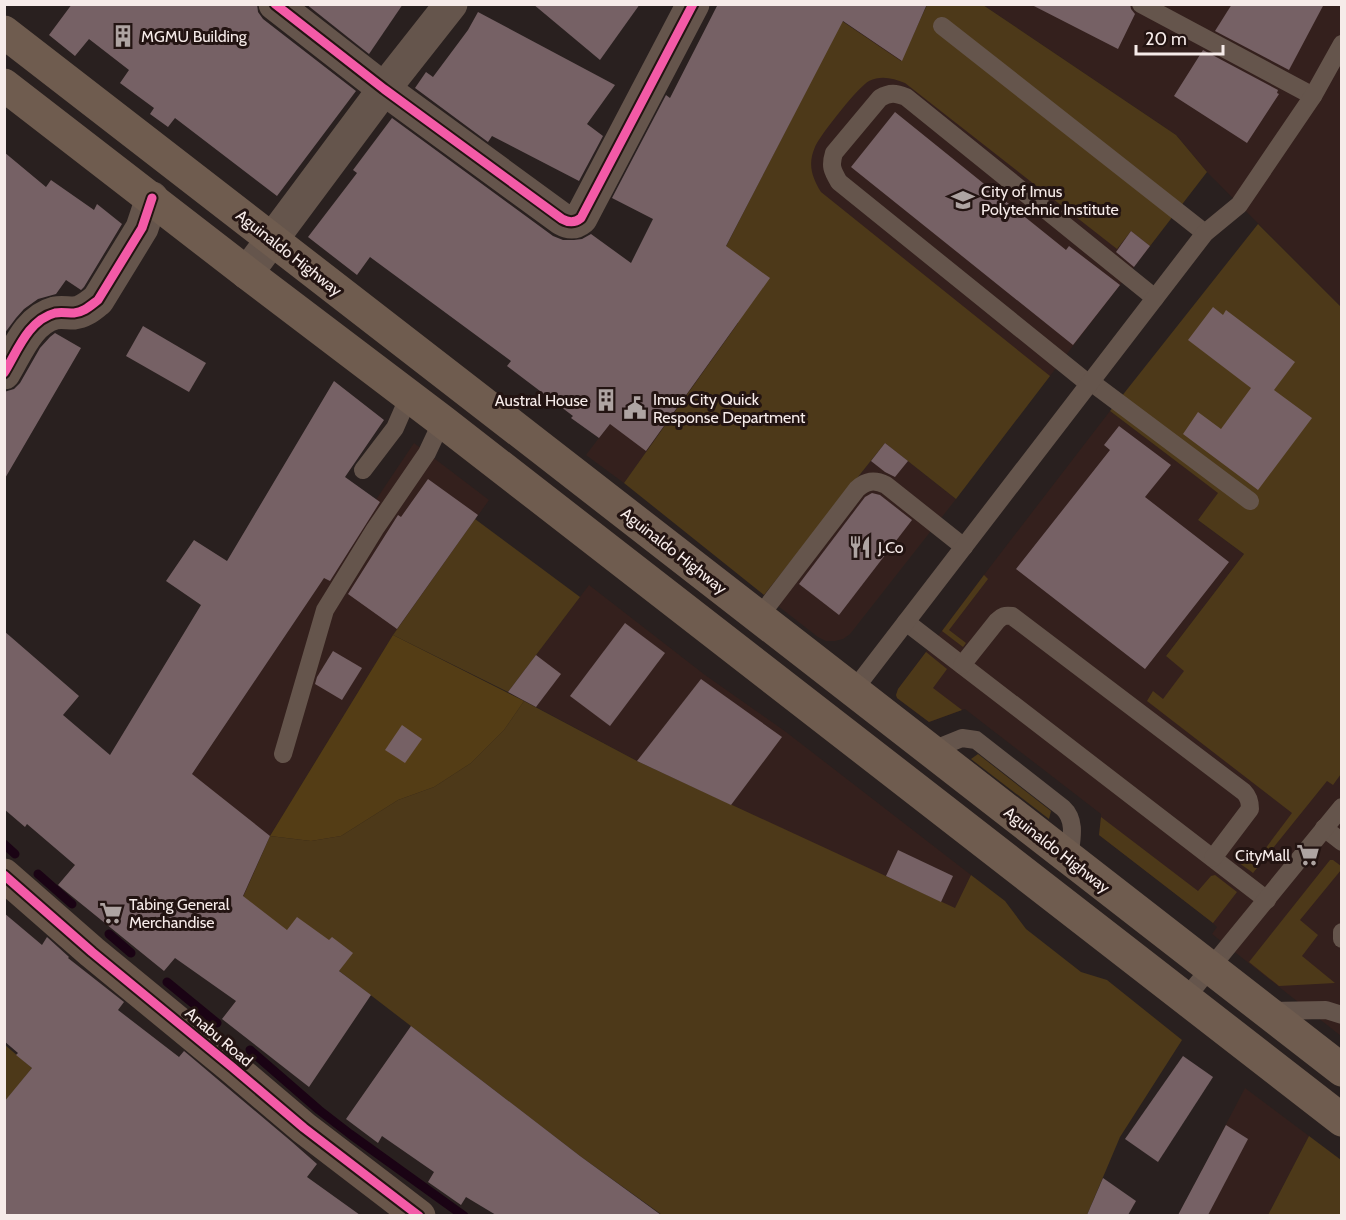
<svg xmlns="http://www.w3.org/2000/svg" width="1346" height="1220" font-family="Cabin,sans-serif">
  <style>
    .built { fill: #34201d }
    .green { fill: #4d3919 }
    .forest { fill: #543d15 }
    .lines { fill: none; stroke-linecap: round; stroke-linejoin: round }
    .stream { stroke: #1a0314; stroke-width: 9 }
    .building { fill: #766165 }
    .lane { stroke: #65554c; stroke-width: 18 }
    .street { stroke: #65554c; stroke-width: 33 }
    .secondary { stroke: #69564a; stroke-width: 33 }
    .highway { stroke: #6f5c4f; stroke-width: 33 }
    .cycleway-casing { stroke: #231412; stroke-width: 13 }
    .cycleway { stroke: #f35aa7; stroke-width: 9 }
    .labels { text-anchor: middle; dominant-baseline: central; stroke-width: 6; stroke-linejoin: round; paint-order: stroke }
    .poi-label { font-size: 16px; fill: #f6ebe9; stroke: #231412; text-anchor: start }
    .street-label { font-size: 16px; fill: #f6ebe9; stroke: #231412 }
  </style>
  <rect width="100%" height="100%" fill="#29201f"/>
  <g class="built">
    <polygon points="983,5 1341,5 1341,307 1207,172 1176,135"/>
    <polygon points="842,21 902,60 1157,237 1043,385 769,164"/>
    <polygon points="701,295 738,323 624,483 586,455 687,322"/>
    <polygon points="1110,411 1219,493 1198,520 1244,554 1166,656 1333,784 1341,774 1341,1036 1212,934 1217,927 1213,923 1099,835 1101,814 965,709 929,722 897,698 896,695 898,689 990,567"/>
    <polygon points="414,443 489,500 393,635 270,836 243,897 192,774"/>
    <polygon points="885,443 956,499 850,634 843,639 835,641 826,641 818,637 764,595"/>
    <polygon points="589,585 705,675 786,732 971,875 955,909 637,761 508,692"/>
    <polygon points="1245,1088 1309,1136 1268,1215 1178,1216"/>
  </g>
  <g class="green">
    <path d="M 927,5 L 983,5 L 1176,135 L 1207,172 L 1150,246 L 1131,231 L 1117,249 L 905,83 C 893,78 881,75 869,81 C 858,87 824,131 817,143 C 815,146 813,152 812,156 C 809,169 814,181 821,192 L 1050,376 L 956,499 L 885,443 L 764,595 L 624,483 L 738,323 L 701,295 L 842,21 L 901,61 Z"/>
    <path d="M 1258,224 L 1341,307 L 1341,774 L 1333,785 L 1327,781 L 1253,873 C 1246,867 1232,861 1236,852 L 1253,865 L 1292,813 L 1147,701 L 1153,691 L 1163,699 L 1184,671 L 1166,656 L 1244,554 L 1198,520 L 1218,493 L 1110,411 Z"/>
    <polygon points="475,519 580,597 508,692 393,635"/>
    <polygon points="984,575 988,579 949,630 966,643 963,647 942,631"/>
    <polygon points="926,652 947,669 933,688 962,710 929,722 897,698 896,695 898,689"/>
    <polygon points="524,701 637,761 955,908 971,875 1005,901 1026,929 1081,972 1107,980 1182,1040 1120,1137 1087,1215 662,1215 580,1156 243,897 270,836 311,841 341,836 398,800 434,787 471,763 504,730"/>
    <polygon points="978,754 1051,811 1049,819 971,759"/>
    <polygon points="1101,817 1198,891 1211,876 1215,875 1237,892 1213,923 1099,835"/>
    <polygon points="1330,860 1333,860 1341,866 1341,870 1300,920 1318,935 1302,956 1335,983 1279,986 1249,962"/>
    <polygon points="5,1045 32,1068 5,1102"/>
    <polygon points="1309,1136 1341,1160 1341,1215 1268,1215"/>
  </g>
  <polygon class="forest" points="393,635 524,701 504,730 471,763 434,787 398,800 341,836 311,841 270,836"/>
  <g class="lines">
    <g class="stream">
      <polyline points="4,844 15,854"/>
      <polyline points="38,874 72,904"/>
      <polyline points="109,934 131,953"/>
      <polyline points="167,982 217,1023"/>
      <polyline points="250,1050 319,1110 350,1134 464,1216"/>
    </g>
  </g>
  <g class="building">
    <polygon points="72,4 257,4 258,12 263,19 356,91 277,196 175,118 168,127 150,114 154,108 120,83 129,70 89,39 75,56 49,35"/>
    <polygon points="306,4 403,4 369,54"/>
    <polygon points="533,4 640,4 600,60"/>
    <polygon points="718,4 927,4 902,61 843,21 726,246 770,278 646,451 610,424 599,438 571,418 573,416 507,366 511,361 370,257 357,275 308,237 357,173 353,170 392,118 553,236 563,240 574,240 582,239 591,234 631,263 653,219 612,198 666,95 670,98"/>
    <polygon points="1030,4 1130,4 1131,9 1135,14 1118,49"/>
    <polygon points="1232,4 1324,4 1289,70 1215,31"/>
    <polygon points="478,12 615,85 587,124 603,136 579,181 492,136 488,142 415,88 426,72 433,77 468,30"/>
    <polygon points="1203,50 1278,90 1277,93 1279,94 1247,143 1174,96"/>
    <polygon points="895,112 1066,250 1069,246 1120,285 1073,345 851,167"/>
    <polygon points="4,152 46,187 51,180 94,210 97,204 122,224 84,287 81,290 66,280 56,294 38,299 24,309 16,318 4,334"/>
    <polygon points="1131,231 1150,246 1134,267 1116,252"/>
    <polygon points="1213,307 1223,315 1226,310 1295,362 1274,390 1312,418 1258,490 1183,434 1198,412 1221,429 1251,388 1188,340"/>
    <polygon points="143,326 206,363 189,392 126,356"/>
    <polygon points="55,333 81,348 4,480 4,392 14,389 20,383 40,348 50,337"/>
    <polygon points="334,381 384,420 345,477 380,502 330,581 324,578 192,774 270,836 243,896 287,930 297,917 329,940 332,937 353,953 339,971 371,995 309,1087 222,1019 236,1001 175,958 164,971 58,885 75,865 27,824 25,827 4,809 4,631 79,696 63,715 110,755 201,605 166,581 194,540 227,561"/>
    <polygon points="1119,426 1171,465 1145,497 1229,562 1145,669 1016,569 1110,450 1104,445"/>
    <polygon points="885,443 908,461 895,477 885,472 871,461"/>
    <polygon points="428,479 478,515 397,629 348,594 398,515 401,517"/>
    <polygon points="872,493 880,495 912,520 839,615 799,584 865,497"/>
    <polygon points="625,623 665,653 610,726 570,696"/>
    <polygon points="333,651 362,668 342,700 315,684 317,677"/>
    <polygon points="536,655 561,674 536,707 508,692"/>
    <polygon points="701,679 782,737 731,805 637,761"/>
    <polygon points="402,725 422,739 405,763 385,750"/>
    <polygon points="898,850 953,876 941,902 886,876"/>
    <polygon points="4,913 42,945 47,937 69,957 68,958 124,1002 118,1010 179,1057 184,1051 292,1142 317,1164 307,1177 360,1215 4,1215 4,1102 32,1068 16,1055 18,1053 4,1041"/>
    <polygon points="411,1026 580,1156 661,1215 496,1215 466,1197 461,1205 428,1182 434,1172 382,1136 378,1143 346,1119"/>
    <polygon points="1183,1056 1213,1077 1158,1162 1125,1139"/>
    <polygon points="1226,1125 1248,1139 1208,1215 1178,1215"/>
    <polygon points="1103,1178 1136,1201 1128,1215 1087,1215"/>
  </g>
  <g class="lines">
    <g class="lane">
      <polyline points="1141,4 1313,96"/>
      <polyline points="942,26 1205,233"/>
      <polyline points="1091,382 1250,501"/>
      <path d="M 1089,384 L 839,182 C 832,170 830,166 834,153 L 880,98 C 890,92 896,93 906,97 L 1155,298"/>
      <polyline points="363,470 395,428 409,396"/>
      <path d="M 759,617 L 857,489 C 866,481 874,479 886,485 L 964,547"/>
      <polyline points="906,622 1267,900"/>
      <path d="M 962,665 L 997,621 C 1002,616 1005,615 1012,616 L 1244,792 C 1249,797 1250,802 1250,809 L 1213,858"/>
      <polyline points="853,691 1205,233 1239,205 1313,96 1342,44"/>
      <path d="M 930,751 L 962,738 L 976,740 L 1063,808 C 1077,821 1071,841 1069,859"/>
      <polyline points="283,754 325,610 375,529 427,453 442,421"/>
      <polyline points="1324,828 1342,842"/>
      <polyline points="1342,932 1342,939"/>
      <polyline points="1185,999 1342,807"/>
      <polyline points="1269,1011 1326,1010 1342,1015"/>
    </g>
    <g class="street">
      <path d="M 275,4 L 384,89 L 562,219 C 569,223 575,223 581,218 L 693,4"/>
      <polyline points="247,273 384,89 451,4"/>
      <path d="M 4,373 C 17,352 28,320 55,313 C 61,312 67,313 74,313 C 84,312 90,306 98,300 L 142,228 L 152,198"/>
    </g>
    <polyline class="secondary" points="4,875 92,952 232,1067 304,1128 419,1216"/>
    <g class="highway">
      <polyline points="4,32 540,447 1342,1070"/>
      <polyline points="4,85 247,273 442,421 1342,1120"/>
    </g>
    <g class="cycleway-casing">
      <g id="cycleway">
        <path d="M 275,4 L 384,89 L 562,219 C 569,223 575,223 581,218 L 693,4"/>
        <path d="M 4,373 C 17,352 28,320 55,313 C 61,312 67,313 74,313 C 84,312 90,306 98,300 L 142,228 L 152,198"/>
        <polyline points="4,875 92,952 232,1067 304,1128 419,1216"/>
      </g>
    </g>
    <use href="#cycleway" class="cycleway"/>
  </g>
  <defs>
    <g id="building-bare" transform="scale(1.8)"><path d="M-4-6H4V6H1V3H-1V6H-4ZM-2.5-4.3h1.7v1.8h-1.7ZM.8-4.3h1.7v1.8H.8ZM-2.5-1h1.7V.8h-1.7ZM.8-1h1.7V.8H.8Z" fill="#aea4a2" stroke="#231412" stroke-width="2.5" paint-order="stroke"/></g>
    <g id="university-bare" transform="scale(1.8)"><path d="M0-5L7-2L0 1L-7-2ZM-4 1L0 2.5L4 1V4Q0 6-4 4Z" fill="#aea4a2" stroke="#231412" stroke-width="2.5" paint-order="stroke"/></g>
    <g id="civic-bare" transform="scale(1.8)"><path d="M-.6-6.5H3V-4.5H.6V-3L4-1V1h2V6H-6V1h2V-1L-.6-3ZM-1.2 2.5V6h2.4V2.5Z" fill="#aea4a2" stroke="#231412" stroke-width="2.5" paint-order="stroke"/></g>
    <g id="restaurant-bare" transform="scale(1.8)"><path d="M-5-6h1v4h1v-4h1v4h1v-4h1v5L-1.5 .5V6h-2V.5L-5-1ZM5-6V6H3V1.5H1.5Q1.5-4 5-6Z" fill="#aea4a2" stroke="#231412" stroke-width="2.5" paint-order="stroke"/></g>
    <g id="supermarket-bare" transform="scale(1.8)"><path d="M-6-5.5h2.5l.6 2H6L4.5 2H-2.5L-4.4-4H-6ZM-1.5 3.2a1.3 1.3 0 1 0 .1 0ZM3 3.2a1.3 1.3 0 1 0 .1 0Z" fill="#aea4a2" stroke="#231412" stroke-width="2.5" paint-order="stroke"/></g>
  </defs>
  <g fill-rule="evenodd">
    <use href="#building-bare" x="123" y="36"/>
    <use href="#university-bare" x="963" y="200"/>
    <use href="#building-bare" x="606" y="400"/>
    <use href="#civic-bare" x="635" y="408"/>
    <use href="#restaurant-bare" x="860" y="547"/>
    <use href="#supermarket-bare" x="1308" y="855"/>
    <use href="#supermarket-bare" x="111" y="913"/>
  </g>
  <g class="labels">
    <g class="poi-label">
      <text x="141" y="36">MGMU Building</text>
      <text x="981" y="191">City of Imus<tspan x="981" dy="18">Polytechnic Institute</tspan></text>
      <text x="653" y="399">Imus City Quick<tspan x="653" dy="18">Response Department</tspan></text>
      <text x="588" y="400" text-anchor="end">Austral House</text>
      <text x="878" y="547">J.Co</text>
      <text x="1290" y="855" text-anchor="end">CityMall</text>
      <text x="129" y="904">Tabing General<tspan x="129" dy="18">Merchandise</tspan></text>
    </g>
    <g class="street-label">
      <text transform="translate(289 253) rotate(38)">Aguinaldo Highway</text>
      <text transform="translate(674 551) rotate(38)">Aguinaldo Highway</text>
      <text transform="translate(1057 850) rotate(38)">Aguinaldo Highway</text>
      <text transform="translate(219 1037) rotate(40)">Anabu Road</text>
    </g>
  </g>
  <rect width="1346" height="1220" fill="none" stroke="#f6ebe9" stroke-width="12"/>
  <path d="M1136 45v9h87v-9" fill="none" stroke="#f6ebe9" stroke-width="3"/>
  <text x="1145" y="45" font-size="18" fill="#f6ebe9" stroke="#231412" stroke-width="4.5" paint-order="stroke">20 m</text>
</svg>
